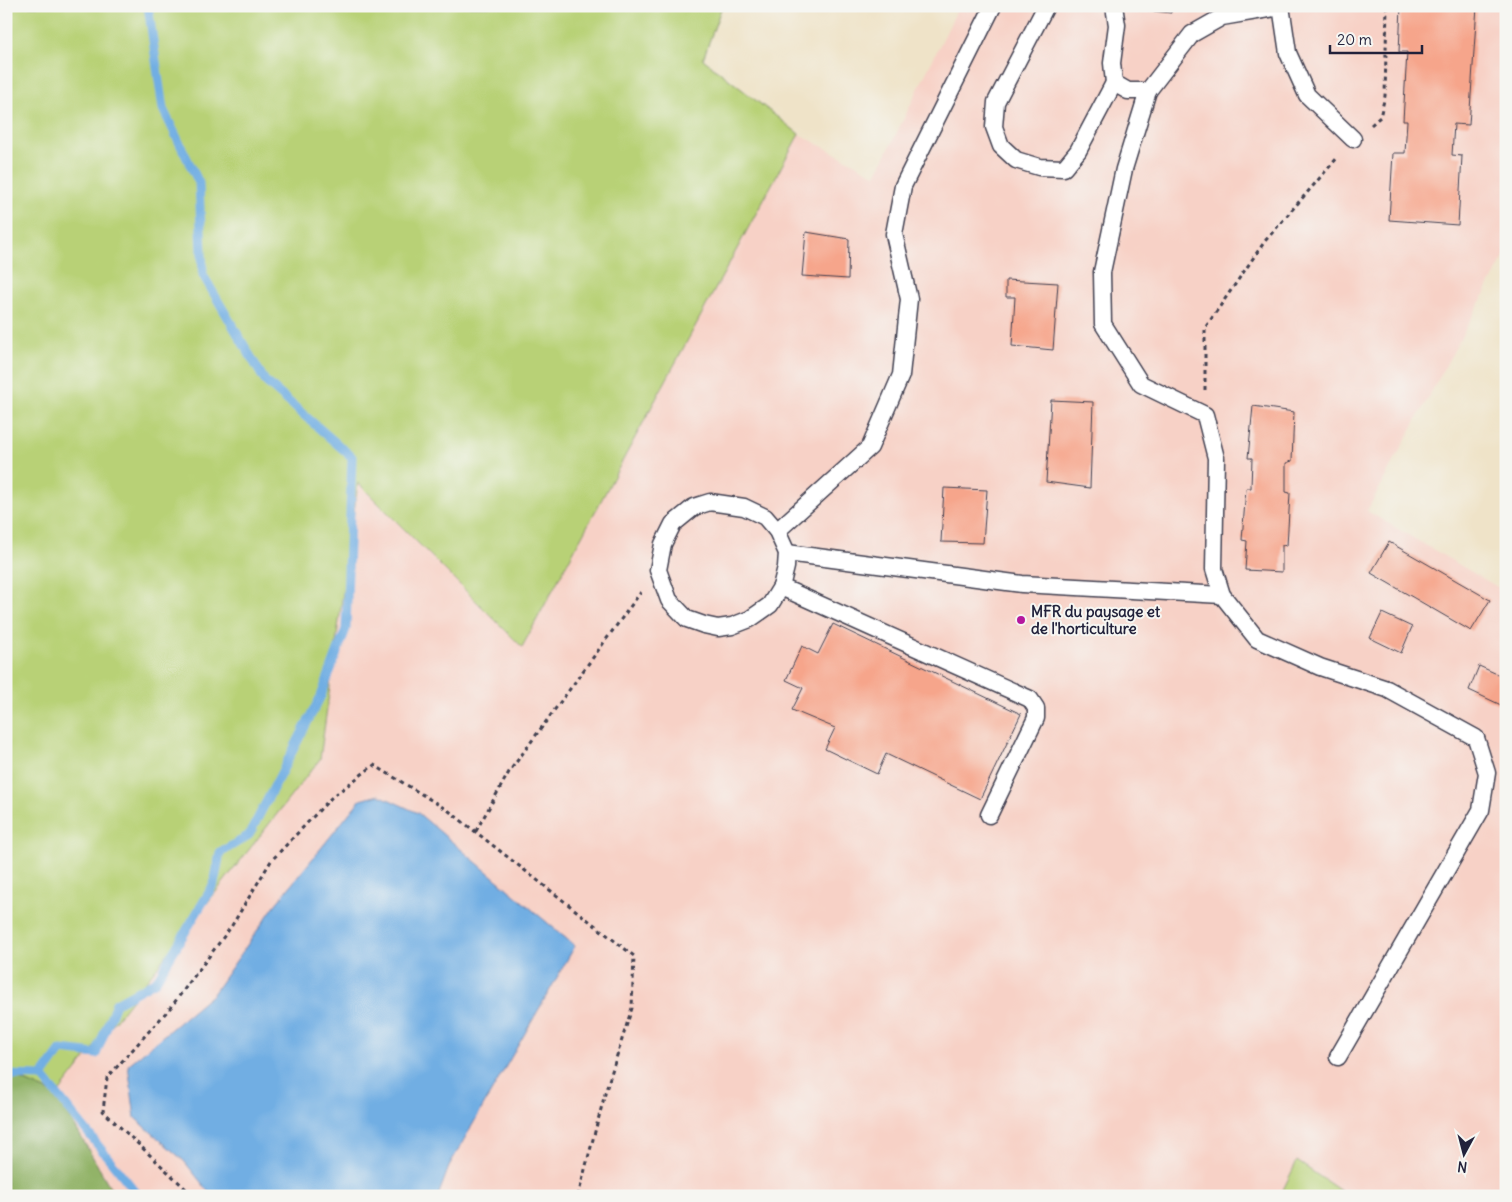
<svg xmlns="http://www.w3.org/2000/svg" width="1512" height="1202" font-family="Delius,sans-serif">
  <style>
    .built { fill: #f7d1c6 }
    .green { fill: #b8d176; stroke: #6d7a58 }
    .forest { fill: #92b367; stroke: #5a6a51 }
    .water { fill: #71aee3; stroke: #4a688f }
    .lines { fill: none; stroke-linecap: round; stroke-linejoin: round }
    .stream { stroke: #71aee3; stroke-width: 9 }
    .building { fill: #f6a58b }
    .service-casing { stroke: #413f50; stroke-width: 19 }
    .path { stroke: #413f50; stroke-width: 3; stroke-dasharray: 4 4; stroke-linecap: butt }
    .service { stroke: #fff; stroke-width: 16 }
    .poi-dot { fill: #b5179e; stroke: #f6f6f2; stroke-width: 2 }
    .labels { text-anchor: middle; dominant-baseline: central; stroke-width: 4; stroke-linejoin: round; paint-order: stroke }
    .poi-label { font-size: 15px; font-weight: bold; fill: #22223b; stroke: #f6f6f2; text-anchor: start }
  </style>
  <rect width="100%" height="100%" fill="#f6f6f2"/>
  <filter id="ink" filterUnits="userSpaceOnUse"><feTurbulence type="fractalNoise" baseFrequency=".02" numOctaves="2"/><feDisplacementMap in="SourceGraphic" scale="10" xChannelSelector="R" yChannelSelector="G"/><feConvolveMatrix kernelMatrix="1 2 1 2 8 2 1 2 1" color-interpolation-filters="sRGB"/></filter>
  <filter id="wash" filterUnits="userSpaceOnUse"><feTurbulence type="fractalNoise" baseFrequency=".0096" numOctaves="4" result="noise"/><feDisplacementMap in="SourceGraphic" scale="20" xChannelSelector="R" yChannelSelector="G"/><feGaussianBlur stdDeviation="1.12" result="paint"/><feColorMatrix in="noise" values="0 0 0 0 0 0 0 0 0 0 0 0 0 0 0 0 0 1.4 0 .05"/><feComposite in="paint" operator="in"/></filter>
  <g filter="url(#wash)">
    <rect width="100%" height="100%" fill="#efe3c8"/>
    <polygon class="built" points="959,6 1506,6 1506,254 1367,511 1506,592 1506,1196 1348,1196 1297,1161 1280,1196 119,1196 110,1187 57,1095 320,759 358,482 522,647 799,134 876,175"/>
    <g class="green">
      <polygon points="6,6 722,6 703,59 799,134 522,647 358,483 320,759 57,1095 6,1073"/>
      <polygon points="1297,1161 1348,1196 1280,1196"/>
    </g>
    <polygon class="forest" points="6,1073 57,1095 110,1187 119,1196 6,1196"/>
    <polygon class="water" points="379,795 418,813 575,946 450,1164 438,1196 212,1196 184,1161 135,1118 128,1065 213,994 275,905 360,800"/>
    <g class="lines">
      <g class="stream">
        <polyline points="6,1075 42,1076 139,1196"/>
        <polyline points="42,1076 61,1050 96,1054 116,1003 156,981 214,884 220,853 249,835 321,696 346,629 352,457 265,381 203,275 199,183 163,109 148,6"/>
      </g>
    </g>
    <g id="blocks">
      <g class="building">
        <polygon points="1134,6 1171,6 1171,13 1134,9"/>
        <polygon points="1401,6 1477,6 1469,125 1454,124 1452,155 1462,156 1458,225 1389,220 1393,153 1405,153 1407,121 1403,121 1407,52 1399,52"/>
        <polygon points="806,232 849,239 848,279 802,276"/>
        <polygon points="1006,280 1058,283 1053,350 1012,346 1015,297 1006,297"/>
        <polygon points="1051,400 1093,402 1090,488 1046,482"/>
        <polygon points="1253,406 1294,412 1292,461 1286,463 1286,492 1290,493 1287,546 1282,545 1282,572 1245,570 1247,541 1242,540 1246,488 1251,488 1252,458 1248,458"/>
        <polygon points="944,488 987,490 983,543 941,542"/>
        <polygon points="1389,542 1490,600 1471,631 1371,573"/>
        <polygon points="1382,613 1412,627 1401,653 1370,638"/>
        <polygon points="833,624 1021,714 980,799 886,754 877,774 825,749 835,728 792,710 803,688 786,680 802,646 818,654"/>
        <polygon points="1479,666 1506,678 1506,692 1501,705 1469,690"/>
      </g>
    </g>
  </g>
  <g filter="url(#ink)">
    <use href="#blocks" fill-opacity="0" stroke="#413f50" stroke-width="1"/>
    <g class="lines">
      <g class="service-casing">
        <g id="service">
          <polyline points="1046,6 996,102 994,127 1001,146 1016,160 1039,167 1064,168 1078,151 1114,83"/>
          <polyline points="1114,6 1117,25 1112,63 1114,83 1128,91 1148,91 1192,34 1222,17 1281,7"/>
          <polyline points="1281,6 1288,53 1307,95 1353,139"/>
          <polyline points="1148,91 1124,169 1102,272 1103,324 1141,384 1205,415 1216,458 1214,569 1222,595 1257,639 1320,667 1387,689 1476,738 1487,773 1481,810 1338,1057"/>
          <polygon points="710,502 744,507 765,517 777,531 787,553 786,567 781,587 770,605 750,619 732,626 718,628 704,625 687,619 669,600 658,570 663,544 673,524 694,507"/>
          <polyline points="777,531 870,447 901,375 909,299 894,234 903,186 993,6"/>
          <polyline points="787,553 1022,584 1222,595"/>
          <polyline points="781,587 1030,699 1036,708 1036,718 989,815"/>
        </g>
      </g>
      <g class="path">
        <polyline points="1371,125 1380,117 1385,96 1387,6"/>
        <polyline points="1205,390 1205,328 1265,241 1338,157"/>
        <polyline points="476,831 509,772 641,592"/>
        <polyline points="190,1196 186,1189 103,1111 107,1078 171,1007 231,927 271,861 331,798 374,765 449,811 634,956 632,1008 606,1090 578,1196"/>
      </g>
      <use href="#service" class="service"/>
    </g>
  </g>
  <circle class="poi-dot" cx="1021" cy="620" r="5"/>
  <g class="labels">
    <g class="poi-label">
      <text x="1031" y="611">MFR du paysage et<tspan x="1031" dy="17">de l'horticulture</tspan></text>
    </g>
  </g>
  <rect width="1512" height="1202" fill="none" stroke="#f6f6f2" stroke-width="25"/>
  <g transform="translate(1464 1154) rotate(187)" stroke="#f6f6f2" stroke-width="4" paint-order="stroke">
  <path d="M0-4L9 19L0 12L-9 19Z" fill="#22223b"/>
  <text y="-8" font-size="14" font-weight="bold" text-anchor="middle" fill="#22223b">N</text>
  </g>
  <path d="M1330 45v8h92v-8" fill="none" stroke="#22223b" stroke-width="2.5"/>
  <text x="1337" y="45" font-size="15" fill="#22223b" stroke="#f6f6f2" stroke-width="4" paint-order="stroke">20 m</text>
</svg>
